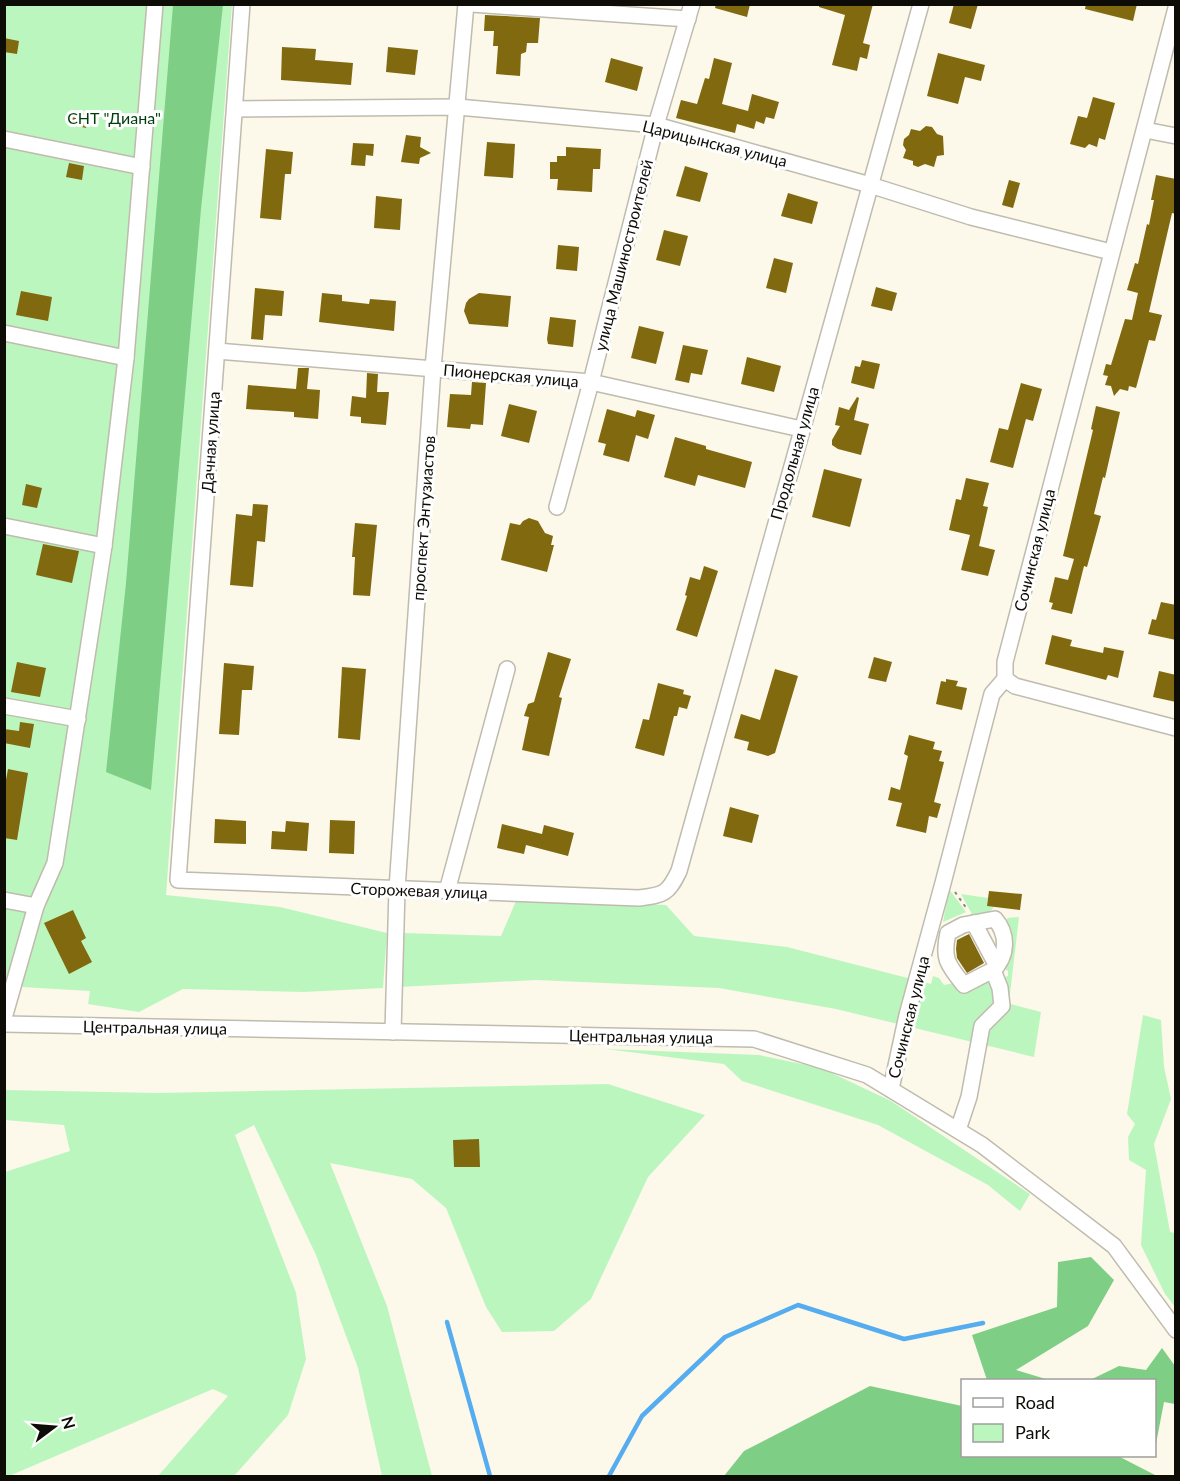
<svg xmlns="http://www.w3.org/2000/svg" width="1180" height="1481" font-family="Lato,sans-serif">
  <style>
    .green { fill: #bcf6bf }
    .forest { fill: #7fce85 }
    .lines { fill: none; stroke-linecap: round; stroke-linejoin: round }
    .stream { stroke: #55acef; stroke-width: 4.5 }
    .building { fill: #80690f }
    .minor-casing { stroke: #bfbbae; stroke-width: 18 }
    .path { stroke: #88857c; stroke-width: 2; stroke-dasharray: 3 4.5; stroke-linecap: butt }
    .minor { stroke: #fff; stroke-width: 15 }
    .labels { text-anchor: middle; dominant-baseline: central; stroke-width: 6; stroke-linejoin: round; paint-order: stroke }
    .park-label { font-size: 16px; fill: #013d0e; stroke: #fff }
    .street-label { font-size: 16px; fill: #0d0c07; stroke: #fff }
  </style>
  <rect width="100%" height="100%" fill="#fcf8ea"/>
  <g class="green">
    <polygon points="5,5 232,5 166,895 280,907 387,933 383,988 303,992 183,989 139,1012 88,1004 90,991 5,986"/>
    <polygon points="949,889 966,912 943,922"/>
    <polygon points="961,894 988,898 987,906 994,907 987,915 973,916"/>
    <polygon points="516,901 666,905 694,936 787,947 931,984 933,976 939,978 944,985 990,976 999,1001 1041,1012 1034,1057 836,1009 719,988 536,980 399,987 403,933 501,936"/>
    <polygon points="1019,917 1009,1002 1005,977 1008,976 1008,971 1005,969 1007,960 1010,960 1012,937 1008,935 1007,918"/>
    <polygon points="1143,1015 1161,1020 1164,1067 1171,1099 1154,1144 1170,1232 1175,1233 1175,1307 1165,1294 1141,1245 1146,1170 1129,1160 1128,1137 1135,1124 1127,1114"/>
    <polygon points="606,1049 759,1055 821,1068 891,1101 1030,1194 1020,1211 988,1185 878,1125 742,1081 724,1064"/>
    <polygon points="608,1084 705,1115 648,1177 591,1299 554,1331 502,1332 486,1307 446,1208 412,1179 330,1163 387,1306 432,1476 382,1476 358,1368 316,1255 254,1125 235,1135 296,1293 306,1359 288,1415 234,1476 158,1476 228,1396 213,1389 9,1476 5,1476 5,1172 70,1151 64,1125 5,1120 5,1090 158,1093"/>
  </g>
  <g class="forest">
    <polygon points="173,5 223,5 201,209 151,790 106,772 126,583"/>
    <polygon points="1091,1257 1114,1280 1088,1326 1016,1370 1049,1380 987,1380 972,1335 1057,1307 1058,1262"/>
    <polygon points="1162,1348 1175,1366 1175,1404 1164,1402 1155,1449 1154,1380 1090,1380 1119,1366 1146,1370"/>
    <polygon points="870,1386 962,1406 962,1456 1118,1456 1157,1476 724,1476 744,1451"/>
  </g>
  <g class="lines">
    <g class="stream">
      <polyline points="447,1322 490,1476"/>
      <polyline points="609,1476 642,1416 725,1337 798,1305 904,1339 983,1323"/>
    </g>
  </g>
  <g class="building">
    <polygon points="716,4 750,4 747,17 715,8"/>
    <polygon points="819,4 873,4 863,43 870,45 867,59 860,57 857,71 832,65 845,15 819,7"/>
    <polygon points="954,4 978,4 971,29 949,23"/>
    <polygon points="1086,4 1137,4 1133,21 1085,9"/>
    <polygon points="485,15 540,18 538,43 527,43 526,52 521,54 520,76 496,74 498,46 493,46 494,31 484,31"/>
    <polygon points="4,38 19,41 17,54 4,52"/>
    <polygon points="282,47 316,49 315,60 353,63 351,85 281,80"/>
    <polygon points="388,47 418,50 415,75 386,72"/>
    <polygon points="938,53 985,65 981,81 965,77 958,104 927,96"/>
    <polygon points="611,58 643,67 637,91 605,82"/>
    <polygon points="714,58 732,63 722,104 748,111 752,94 779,102 774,119 766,117 764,124 756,121 754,129 737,124 735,133 676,118 681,100 697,104 705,78 709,79"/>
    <polygon points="1093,97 1115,103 1105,140 1099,138 1097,147 1089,144 1085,148 1070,144 1078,116 1087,118"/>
    <polygon points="73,111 89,114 86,128 71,124"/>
    <polygon points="926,126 932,127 937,134 943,136 944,155 937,156 934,167 925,164 918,167 913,165 913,161 903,158 906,150 903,145 904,139 909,135 911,129 920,131"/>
    <polygon points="406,135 421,137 420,147 431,153 420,158 419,164 401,162"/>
    <polygon points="487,142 515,144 513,178 484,176"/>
    <polygon points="353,143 374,144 373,156 366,155 365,166 351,165"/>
    <polygon points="566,147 601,149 600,169 593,169 592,192 557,190 558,179 550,179 550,162 557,162 557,156 566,156"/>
    <polygon points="266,149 293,152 291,174 285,174 281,220 260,218"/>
    <polygon points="69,163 84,166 82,180 66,177"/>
    <polygon points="685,166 708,173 700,202 676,196"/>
    <polygon points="1156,175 1176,179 1176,214 1172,213 1149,312 1162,315 1155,341 1149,340 1136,388 1129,386 1128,391 1120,389 1114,396 1111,386 1105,385 1108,376 1103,375 1106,364 1111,365 1125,319 1132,320 1138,293 1127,290 1135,263 1138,264 1147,224 1149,225 1154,200 1151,200"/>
    <polygon points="1009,180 1020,183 1013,208 1002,205"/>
    <polygon points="788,193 818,202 812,224 781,216"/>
    <polygon points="376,196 402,199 400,230 374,228"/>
    <polygon points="664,230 688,236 680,266 656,260"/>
    <polygon points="558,245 579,247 577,271 556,269"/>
    <polygon points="774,258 793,263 786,293 766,288"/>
    <polygon points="876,287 897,293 892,311 871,306"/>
    <polygon points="255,288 284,291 282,316 265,315 263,340 251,339"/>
    <polygon points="21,291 52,297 48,321 16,315"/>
    <polygon points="322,293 342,295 342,301 369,304 370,299 396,301 394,331 319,322"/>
    <polygon points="479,293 511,296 508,327 469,324 464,311 466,303 469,299"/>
    <polygon points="550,317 576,320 573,347 548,344 547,339"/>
    <polygon points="639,326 664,332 656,364 631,358"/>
    <polygon points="683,345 708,350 702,375 691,373 689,383 675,380"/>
    <polygon points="747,357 781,366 774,392 741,384"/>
    <polygon points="862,360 880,364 874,389 851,383 855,366 860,367"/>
    <polygon points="298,368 309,368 307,389 320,390 318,419 294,417 294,412 246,409 248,385 296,389"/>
    <polygon points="367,373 378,374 377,392 389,392 386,425 361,423 361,417 350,416 352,396 366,398"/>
    <polygon points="472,382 486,383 483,425 471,424 470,429 447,427 450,394 471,395"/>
    <polygon points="1021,383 1042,389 1033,421 1026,419 1013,468 990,462 999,428 1008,430"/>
    <polygon points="857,397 859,398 854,420 869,424 861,455 838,449 832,445 832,440 840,426 835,425 839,407 849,410"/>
    <polygon points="509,404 537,411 529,443 501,436"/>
    <polygon points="1096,406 1120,412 1105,478 1103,477 1094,514 1101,516 1087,567 1084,566 1072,614 1051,609 1053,603 1049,602 1055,577 1068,580 1074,559 1063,556 1093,430 1091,429"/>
    <polygon points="607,409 635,417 637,410 655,415 648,439 636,435 629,462 603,455 606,444 598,442"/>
    <polygon points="675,437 706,446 706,449 752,462 745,488 698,475 695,486 664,477"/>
    <polygon points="824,469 862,479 850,527 812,517"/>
    <polygon points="966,478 989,483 983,506 988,507 979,546 995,550 988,576 961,570 970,535 949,530 956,499 961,500"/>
    <polygon points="26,484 42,488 37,508 22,505"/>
    <polygon points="253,504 268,505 265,542 257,541 253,587 230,585 236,514 252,516"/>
    <polygon points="529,518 538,521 545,533 553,536 551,545 554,545 547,572 501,560 510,523 520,525 523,521"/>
    <polygon points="355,523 377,525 370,596 353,595 355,557 352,557"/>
    <polygon points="43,544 79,551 72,583 36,575"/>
    <polygon points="704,566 718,571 697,637 676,630 687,596 685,595 690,577 700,580"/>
    <polygon points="1161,602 1176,605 1176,640 1148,634 1152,619 1156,620"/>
    <polygon points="1052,635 1072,640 1070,646 1103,653 1104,647 1124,651 1118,678 1108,675 1106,680 1045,664"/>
    <polygon points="548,652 571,659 559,697 562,698 549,756 522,750 529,717 524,716 528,704 534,702"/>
    <polygon points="874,657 892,662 886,682 868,678"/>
    <polygon points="17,662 46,668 40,697 11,692"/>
    <polygon points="224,663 254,666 252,690 242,690 239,735 219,734"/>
    <polygon points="342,667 366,669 360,740 338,738"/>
    <polygon points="775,669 798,676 775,753 768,756 747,750 749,742 734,738 741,714 760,720"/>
    <polygon points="1159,671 1176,675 1176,702 1153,697"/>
    <polygon points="946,679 958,681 956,686 967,688 962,710 936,704 941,681 946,682"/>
    <polygon points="658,683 684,690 683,694 691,696 687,709 679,707 677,716 674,716 664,756 635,748 643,719 649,720"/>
    <polygon points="20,722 34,724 30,748 4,743 4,729 19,731"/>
    <polygon points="909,735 935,742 933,749 942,751 939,761 944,762 934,802 941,804 937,818 929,816 926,833 896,826 902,803 888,800 891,787 900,790 908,756 904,754"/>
    <polygon points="8,769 28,773 17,840 4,838 4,790"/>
    <polygon points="730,807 759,815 752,843 723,836"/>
    <polygon points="215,819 246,821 246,844 214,843"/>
    <polygon points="330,820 355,821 354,854 329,853"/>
    <polygon points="286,821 309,823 307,851 271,849 272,831 285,832"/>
    <polygon points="502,824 542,834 544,825 574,833 568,856 526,845 524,854 497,848"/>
    <polygon points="989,891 1022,894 1020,910 987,906"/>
    <polygon points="73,910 86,938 81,941 92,962 69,974 44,923"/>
    <polygon points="969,934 984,963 967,973 957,958 956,949 957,940"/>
    <polygon points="479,1139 480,1167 454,1167 453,1140"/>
  </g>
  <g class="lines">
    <g class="minor-casing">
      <g id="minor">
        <path d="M 242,4 L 178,880 L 639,898 C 664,895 668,894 679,871 L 921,4"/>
        <polyline points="472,4 688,19"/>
        <polyline points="235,109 458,107 656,125 870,185 971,217 1111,252"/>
        <polyline points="1145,130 1176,136"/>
        <polyline points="4,139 142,167"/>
        <polyline points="4,333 126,358"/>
        <polyline points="217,351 591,382 801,429"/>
        <polyline points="557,507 591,382 656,125 692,4"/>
        <polyline points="4,526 104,546"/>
        <polyline points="1005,679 1015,686 1176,728"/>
        <polyline points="4,706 78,719"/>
        <polyline points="447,891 507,669"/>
        <polyline points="4,900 36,906"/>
        <polyline points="974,923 997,966"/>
        <polyline points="4,1018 36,906 55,863 104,546 126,358 155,4"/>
        <polyline points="4,1024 754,1039 867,1075 982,1145 1114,1246 1176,1330"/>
        <polyline points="393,1032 397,889 433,368 466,4"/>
        <polyline points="891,1089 907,1015 943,883 992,694 1005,679 1005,662 1176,8"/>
        <path d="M 958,1130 L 969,1097 L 982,1026 L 1002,1006 L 1000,988 L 993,970 L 964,985 C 948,965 942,959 948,933 L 963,925 L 995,919 C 1008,934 1008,956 993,970"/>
      </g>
    </g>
    <polyline class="path" points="955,892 967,909"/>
    <use href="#minor" class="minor"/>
  </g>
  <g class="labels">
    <g class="park-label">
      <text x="114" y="117">СНТ "Диана"</text>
    </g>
    <g class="street-label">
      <text transform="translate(715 143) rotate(14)">Царицынская улица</text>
      <text transform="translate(623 255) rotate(-76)">улица Машиностроителей</text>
      <text transform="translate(511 375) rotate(5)">Пионерская улица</text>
      <text transform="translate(210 442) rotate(-86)">Дачная улица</text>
      <text transform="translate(794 453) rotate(-74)">Продольная улица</text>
      <text transform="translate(423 518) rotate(-86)">проспект Энтузиастов</text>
      <text transform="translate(1034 550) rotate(-76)">Сочинская улица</text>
      <text transform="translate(419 890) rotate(2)">Сторожевая улица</text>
      <text transform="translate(908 1017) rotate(-76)">Сочинская улица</text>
      <text transform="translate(155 1027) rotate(1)">Центральная улица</text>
      <text transform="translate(641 1036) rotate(1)">Центральная улица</text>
    </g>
  </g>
  <rect width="1180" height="1481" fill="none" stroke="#0d0c07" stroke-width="12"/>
  <rect x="961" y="1379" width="195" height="78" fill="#ffffff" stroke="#9e9e9c" stroke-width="1.5"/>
  <rect x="973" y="1398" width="30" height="9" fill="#ffffff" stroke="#9e9e9c" stroke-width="1.5"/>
  <text x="1015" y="1409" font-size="18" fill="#0d0c07">Road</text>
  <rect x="973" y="1424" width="30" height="18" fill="#bcf6bf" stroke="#9e9e9c" stroke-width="1.5"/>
  <text x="1015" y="1439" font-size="18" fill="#0d0c07">Park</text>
  <g transform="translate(54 1427) rotate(74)" stroke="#ffffff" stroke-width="4.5" paint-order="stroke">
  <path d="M0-4.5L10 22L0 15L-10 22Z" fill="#0d0c07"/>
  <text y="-9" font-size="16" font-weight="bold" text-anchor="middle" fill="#0d0c07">N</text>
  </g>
</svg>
